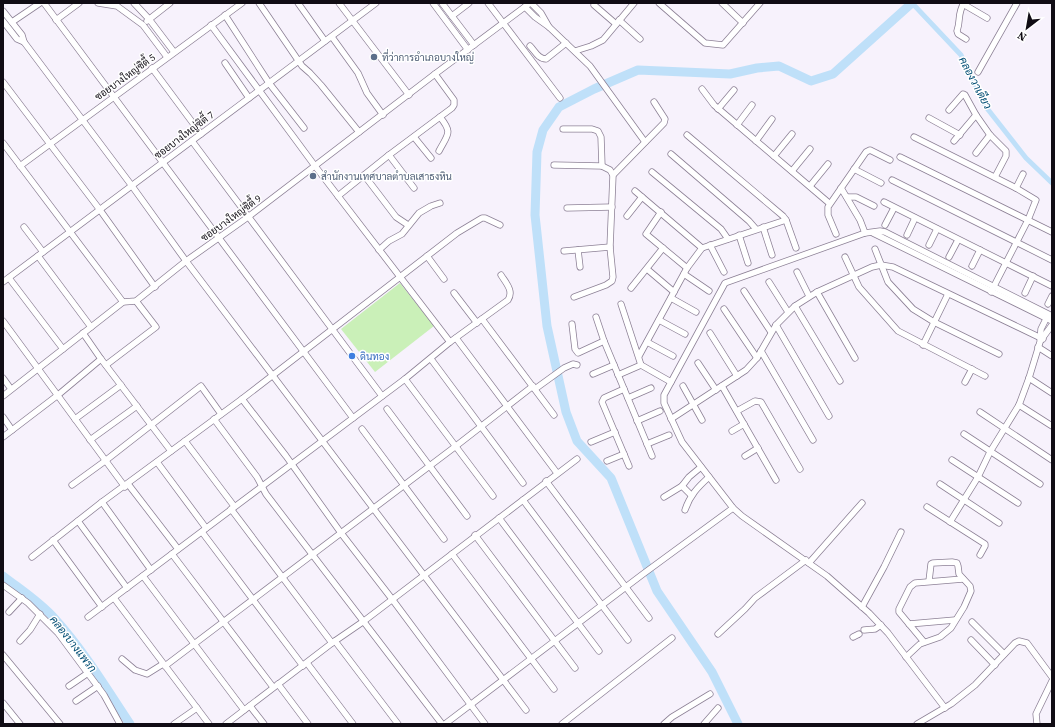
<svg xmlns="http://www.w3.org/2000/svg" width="1055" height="727" font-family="'Source Serif 4',Sarabun,serif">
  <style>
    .green { fill: #caf0b8 }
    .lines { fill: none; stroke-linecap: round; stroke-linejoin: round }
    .canal { stroke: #bfe0f9; stroke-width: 5 }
    .river { stroke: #bfe0f9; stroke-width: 9 }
    .minor-casing { stroke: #8d8196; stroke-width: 7 }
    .minor { stroke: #fff; stroke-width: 5.5 }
    .service-dot { fill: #5c6f8a; stroke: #fff; stroke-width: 1.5 }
    .shop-dot { fill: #3f7fe0; stroke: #fff; stroke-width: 1.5 }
    .labels { text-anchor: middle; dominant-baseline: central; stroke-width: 3; stroke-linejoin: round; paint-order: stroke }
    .service-label { font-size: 10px; fill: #4e5e75; stroke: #fff; text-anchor: start }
    .street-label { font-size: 10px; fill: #100c14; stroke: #fff }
    .shop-label { font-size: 10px; fill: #366cbe; stroke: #fff; text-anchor: start }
    .water-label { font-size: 11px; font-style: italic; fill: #044f75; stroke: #fff }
  </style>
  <rect width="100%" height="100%" fill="#f7f2fc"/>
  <polygon class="green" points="400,283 434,326 375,372 341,329"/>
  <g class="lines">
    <polyline class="canal" points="912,3 961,55 986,107 1026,158 1052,183"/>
    <g class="river">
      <path d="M 3,576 C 21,590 40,602 55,619 C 84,651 106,688 130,724"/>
      <polyline points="738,724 712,672 657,591 611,478 577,441 566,412 547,326 535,215 537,152 543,130 559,107 594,89 638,70 730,74 757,68 779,66 811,81 833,74 912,3"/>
    </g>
    <g class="minor-casing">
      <g id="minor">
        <polyline points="44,3 353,418"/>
        <polyline points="98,3 117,6 143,25 167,57"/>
        <polyline points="134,3 149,19 174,52"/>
        <polyline points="259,3 302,66 310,73 321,85 359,132"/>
        <polyline points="298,3 325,41"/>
        <polyline points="339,3 409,95"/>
        <polyline points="433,3 468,50"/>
        <polyline points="442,3 474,45"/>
        <polyline points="488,3 560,98"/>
        <polyline points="531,3 541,13 549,27"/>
        <polyline points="659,3 705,43 723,45 760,3"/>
        <polyline points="722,3 743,23"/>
        <path d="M 964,3 C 957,14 961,20 957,31 L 958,34 L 966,39"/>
        <polyline points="963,4 987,18"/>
        <polyline points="594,5 616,24"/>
        <polyline points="525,7 535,17 549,27 590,66 645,142"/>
        <polyline points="3,11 22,35 24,42 132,186 186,261 526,710"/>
        <polyline points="225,15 269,83 304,128"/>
        <polyline points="452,16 469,3"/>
        <polyline points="56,20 79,3"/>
        <polyline points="619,20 640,39"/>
        <polyline points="3,21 17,39 24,42"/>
        <polyline points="147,21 170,3"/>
        <polyline points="12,22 40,3"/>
        <polyline points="211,25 315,166 450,342"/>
        <polyline points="332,37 358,73 367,93 383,115"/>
        <path d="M 530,46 C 535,51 538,59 546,59 L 566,43"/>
        <polyline points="575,51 591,46 603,40 634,3"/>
        <polyline points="225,63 249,98"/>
        <polyline points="152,68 201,134"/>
        <polyline points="978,72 1017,3"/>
        <polyline points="3,82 100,210 155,287"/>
        <polyline points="702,89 714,105 829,203"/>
        <polyline points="718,109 734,90"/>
        <polyline points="949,110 963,94 965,95 976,115 990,135 1006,151 1006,156 995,177"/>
        <polyline points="929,118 960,135"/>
        <polyline points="737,125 752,105"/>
        <polyline points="563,129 592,129 598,131 601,137 602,166"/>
        <polyline points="687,135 783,216 786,220 796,248"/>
        <polyline points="414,137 431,158"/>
        <polyline points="914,137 1016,188 1036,200 1028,220 991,292"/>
        <polyline points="192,141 382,396"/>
        <polyline points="756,141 772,119"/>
        <polyline points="954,141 976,115"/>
        <polyline points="3,143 123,302"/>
        <path d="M 439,151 C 448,134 453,133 440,117"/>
        <polyline points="976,153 990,135"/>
        <polyline points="671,154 749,221 756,229"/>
        <polyline points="389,155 414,188"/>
        <polyline points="774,156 792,134"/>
        <polyline points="900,157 1052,232"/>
        <polyline points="554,165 602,166 610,170 613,175"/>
        <polyline points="20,166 242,3"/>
        <polyline points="854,169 881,183"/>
        <polyline points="792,171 810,149"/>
        <polyline points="652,172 721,229 728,239"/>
        <polyline points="364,175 396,217 408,225"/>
        <polyline points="892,180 1052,260"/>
        <polyline points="810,186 828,164"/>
        <polyline points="841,188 860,220 865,233"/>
        <polyline points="1016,188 1023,174"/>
        <polyline points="635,191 702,248"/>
        <polyline points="338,196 389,155 452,108 454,105 454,100 435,74"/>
        <polyline points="847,197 856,197 874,206"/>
        <polyline points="884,202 1052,286"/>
        <polyline points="567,208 612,207"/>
        <polyline points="661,212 646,234 687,268"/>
        <polyline points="627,216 642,197"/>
        <polyline points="885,225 894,208"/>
        <polyline points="24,227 43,252"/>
        <polyline points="763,227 772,255"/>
        <polyline points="873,233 1052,321"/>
        <polyline points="836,234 828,215 828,207 866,152 870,150 890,160"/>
        <polyline points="739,235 748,263"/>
        <polyline points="907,235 915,218"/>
        <polyline points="710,245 724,272"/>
        <polyline points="929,245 937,229"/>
        <polyline points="875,249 888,282 913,309 934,322 999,354"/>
        <polyline points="379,250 389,241 402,234 419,213 431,206 440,203"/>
        <polyline points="578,250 580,267"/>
        <polyline points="564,251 610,247"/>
        <polyline points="38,256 91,327"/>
        <polyline points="427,256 444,279"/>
        <polyline points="845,257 859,287 898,331 985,376"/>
        <polyline points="949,257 958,240"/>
        <polyline points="972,266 980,250"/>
        <polyline points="647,269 674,292"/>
        <polyline points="797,272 809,296"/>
        <polyline points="684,274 709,291"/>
        <polyline points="9,278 63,349"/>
        <polyline points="3,282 376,3"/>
        <polyline points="769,282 788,312"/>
        <polyline points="631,288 663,248"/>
        <polyline points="744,291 771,332"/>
        <polyline points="817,292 855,358"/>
        <polyline points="454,293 477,323"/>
        <polyline points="1025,293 1033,276"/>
        <polyline points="574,297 606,285 612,281 613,277 610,247 613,175 664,123 665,119 654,102"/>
        <polyline points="671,298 696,312"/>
        <polyline points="621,304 641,365"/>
        <polyline points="1048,304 1052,296"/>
        <polyline points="795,306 840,381"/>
        <polyline points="724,309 757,358"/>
        <polyline points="596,317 604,341 652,456"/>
        <polyline points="482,319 554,415"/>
        <polyline points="659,320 685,334"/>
        <polyline points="3,321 125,487"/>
        <polyline points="572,324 575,349 578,353 604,341"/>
        <polyline points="776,325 829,416"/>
        <polyline points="83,333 101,359 171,451"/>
        <polyline points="710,333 737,376"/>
        <polyline points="456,338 557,473"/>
        <polyline points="1041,340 1052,325"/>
        <polyline points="647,342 673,356"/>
        <polyline points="923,345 948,294"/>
        <polyline points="1038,347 1052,356"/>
        <polyline points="761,351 813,440"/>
        <polyline points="639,356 687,268 702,248 786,220"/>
        <polyline points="431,359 523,483"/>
        <polyline points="698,363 716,390"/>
        <polyline points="106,365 156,327 136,301"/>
        <polyline points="593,374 614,365"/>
        <polyline points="618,375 641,365 671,382"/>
        <polyline points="3,378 11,389"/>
        <polyline points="1029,378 1052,393"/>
        <polyline points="405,379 493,496"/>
        <polyline points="965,382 972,369"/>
        <polyline points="683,386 702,420"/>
        <polyline points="722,386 776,480"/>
        <polyline points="535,389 564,368 573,364 577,365"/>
        <polyline points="624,389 604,398 602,402 629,466"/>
        <polyline points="3,396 123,302 136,301 186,261 248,217 435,74 530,3"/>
        <polyline points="628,398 651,388"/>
        <polyline points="242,399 286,456 341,533 392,599 485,724"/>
        <polyline points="1019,405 1052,426"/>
        <polyline points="387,409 467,516"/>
        <polyline points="737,411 755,401 761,402 800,469"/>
        <polyline points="980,412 1052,460"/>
        <polyline points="3,417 12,430"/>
        <polyline points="75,419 121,385"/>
        <polyline points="214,419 257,477 266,494 442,724"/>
        <polyline points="671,419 746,370 757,358 776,325 795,306 817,292 872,267 881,265 893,267 1043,339"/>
        <polyline points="637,421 660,411"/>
        <polyline points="362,429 444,539"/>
        <polyline points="732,431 744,424"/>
        <polyline points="964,434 1040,484"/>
        <polyline points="3,437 58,395 101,359"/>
        <polyline points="90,440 137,406"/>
        <polyline points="185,441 234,506"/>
        <polyline points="591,442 615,432"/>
        <polyline points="647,444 669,435"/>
        <polyline points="745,456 758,448"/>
        <polyline points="952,460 1018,503"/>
        <polyline points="607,461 624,454"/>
        <polyline points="157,462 206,528"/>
        <polyline points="546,481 649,618"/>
        <polyline points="128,484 178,549"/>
        <polyline points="940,484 999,523"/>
        <polyline points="72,485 105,461 201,386 221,414"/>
        <polyline points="682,486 691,495"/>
        <polyline points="664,497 682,486 689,477 701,467"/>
        <polyline points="523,500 628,640"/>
        <polyline points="102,502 151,570"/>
        <polyline points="927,507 985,544 985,546 980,555"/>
        <polyline points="231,509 332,643"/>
        <path d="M 685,510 C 690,495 698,487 709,477"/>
        <polyline points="499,518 599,651"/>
        <polyline points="78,521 127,588"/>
        <polyline points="950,522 978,477 990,452 1019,405 1029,378 1040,342 1041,329 1046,319"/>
        <polyline points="202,532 303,666"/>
        <polyline points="475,535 575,668"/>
        <polyline points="53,540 102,607"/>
        <polyline points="172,554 273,687"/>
        <polyline points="452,554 554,689"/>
        <polyline points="32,557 102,502 242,399 457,233 482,218 485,218 500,225"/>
        <polyline points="809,563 862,503"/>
        <polyline points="143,576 244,710"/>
        <polyline points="3,585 28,603 58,633 104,695 120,724"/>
        <polyline points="114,598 209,724"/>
        <polyline points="862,607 884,567 901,532"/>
        <polyline points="9,612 22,598"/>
        <path d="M 88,617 L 405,379 L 450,342 L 508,300 C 514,291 506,283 501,275"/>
        <polyline points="972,622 1004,654"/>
        <polyline points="909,624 955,620"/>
        <polyline points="864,630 875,629 881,625"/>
        <polyline points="718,634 745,609 755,598 806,560"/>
        <polyline points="853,637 859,634"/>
        <polyline points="971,640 995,665"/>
        <polyline points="20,641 30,630 40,614"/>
        <polyline points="335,641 398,724"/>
        <polyline points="924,642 899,612 899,609 910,587 915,583 963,579"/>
        <polyline points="3,655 60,724"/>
        <polyline points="906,657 920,644 940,637 951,628 964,607 971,591 970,586 959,574 958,566 957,563 952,562 933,563 931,564 929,581"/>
        <polyline points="122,659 135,670 147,674 163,664"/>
        <polyline points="307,663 353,724"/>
        <polyline points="165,666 456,446 533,386"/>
        <polyline points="278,684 308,724"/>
        <polyline points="69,686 88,673"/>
        <polyline points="76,701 98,686"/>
        <polyline points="3,703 20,724"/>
        <polyline points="250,706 264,724"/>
        <polyline points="945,708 888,633 869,613 827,576 742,516 733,508 682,442 664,403 664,395 725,283 865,233 880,231 885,232 1052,316"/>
        <polyline points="174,724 197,708"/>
        <polyline points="226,724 332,643 364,621 577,459"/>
        <polyline points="445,724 643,574 733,508"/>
        <polyline points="562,724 672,638"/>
        <polyline points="664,724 672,717 710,694"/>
        <polyline points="704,724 718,708"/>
        <polyline points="917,724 951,704 975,685 1015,643 1019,641 1027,643 1052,677"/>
        <polyline points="1037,724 1036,714 1052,681"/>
      </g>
    </g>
    <use href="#minor" class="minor"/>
  </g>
  <g class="service-dot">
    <circle cx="374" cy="57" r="4"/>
    <circle cx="313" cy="176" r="4"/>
  </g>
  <circle class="shop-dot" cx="352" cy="356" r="4"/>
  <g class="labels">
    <g class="service-label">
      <text x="382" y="57">ที่ว่าการอำเภอบางใหญ่</text>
      <text x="321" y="176">สำนักงานเทศบาลตำบลเสาธงหิน</text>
    </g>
    <g class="street-label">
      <text transform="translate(125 77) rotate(-36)">ซอยบางใหญ่ซิตี้ 5</text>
      <text transform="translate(184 135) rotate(-37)">ซอยบางใหญ่ซิตี้ 7</text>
      <text transform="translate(231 218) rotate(-36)">ซอยบางใหญ่ซิตี้ 9</text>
    </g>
    <g class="shop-label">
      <text x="360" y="356">ดินทอง</text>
    </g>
    <g class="water-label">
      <text transform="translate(975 83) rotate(62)">คลองวาเดียว</text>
      <text transform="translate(73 644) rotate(52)">คลองบางแพรก</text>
    </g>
  </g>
  <rect width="1055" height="727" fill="none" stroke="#100c14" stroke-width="8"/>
  <g transform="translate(1027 28) rotate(211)" stroke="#ffffff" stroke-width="3" paint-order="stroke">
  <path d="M0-3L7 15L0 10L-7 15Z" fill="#100c14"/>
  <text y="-6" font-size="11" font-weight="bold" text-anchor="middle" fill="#100c14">N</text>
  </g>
</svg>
